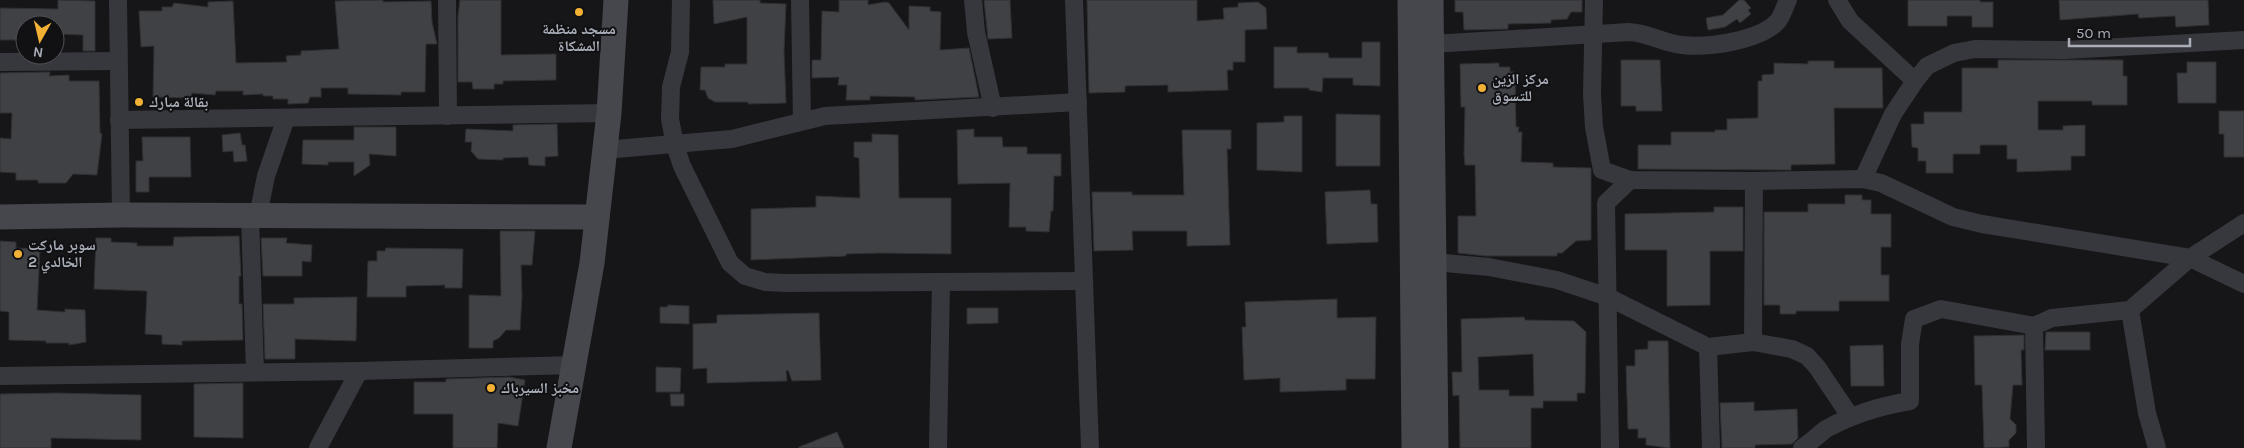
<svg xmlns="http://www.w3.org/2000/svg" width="2244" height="448" font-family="Karla,'Noto Naskh Arabic',sans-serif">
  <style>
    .building { fill: #404145; stroke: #303034; fill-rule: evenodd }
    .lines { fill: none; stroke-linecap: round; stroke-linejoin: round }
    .street { stroke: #37383d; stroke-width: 18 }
    .secondary { stroke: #45474d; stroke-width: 25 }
    .poi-dot { fill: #f2b134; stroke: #111113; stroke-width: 2 }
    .labels { text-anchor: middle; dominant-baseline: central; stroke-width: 4; stroke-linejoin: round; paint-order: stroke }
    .poi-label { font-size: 15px; font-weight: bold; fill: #a8adb8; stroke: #111113; text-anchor: start }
  </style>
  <rect width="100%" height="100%" fill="#161618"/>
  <g class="building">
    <polygon points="58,0 95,1 95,51 83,51 83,35 58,34 58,25 25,25 25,40 0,40 0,8 58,9"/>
    <polygon points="383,0 383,2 431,1 432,22 437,44 426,44 425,92 401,92 401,95 348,94 348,88 321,88 321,97 310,97 308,103 288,104 288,99 273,99 273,96 263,96 263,94 243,95 243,91 216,91 215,95 192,93 191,98 153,97 154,46 141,47 139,11 162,11 162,7 172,7 174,3 208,7 208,2 233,1 236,63 287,62 286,56 301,55 301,51 339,49 335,1"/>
    <polygon points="460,0 501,0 501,55 556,54 556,80 503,81 503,84 494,84 494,89 473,89 472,82 458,82 458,16"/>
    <polygon points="713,0 760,0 760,3 786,4 784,51 786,103 748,104 748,102 715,102 708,98 705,90 700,90 701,67 725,67 725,64 747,64 747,17 714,24"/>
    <polygon points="839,0 868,0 868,5 885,2 889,3 909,30 909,6 930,7 930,11 941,12 940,50 969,48 979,97 915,100 915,97 870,96 870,100 846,100 847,85 838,85 839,77 812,78 812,60 821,60 822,11 839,12"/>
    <polygon points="984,0 1010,0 1012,38 988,39"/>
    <polygon points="1087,0 1197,0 1197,21 1224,19 1223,8 1238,7 1238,3 1258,2 1266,8 1267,29 1245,30 1245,62 1233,62 1233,70 1227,70 1228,90 1168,92 1168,85 1125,86 1125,92 1089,93"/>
    <polygon points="1455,0 1582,0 1582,12 1571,12 1567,19 1551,20 1551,23 1508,24 1508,29 1464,30 1463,12 1455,12"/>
    <polygon points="1739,0 1744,0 1751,8 1748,10 1751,14 1740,23 1737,19 1725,27 1708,30 1706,18 1723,15"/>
    <polygon points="1908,0 1980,0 1980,2 1993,2 1993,27 1972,27 1972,16 1947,16 1947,26 1908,26"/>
    <polygon points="2059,0 2208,0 2209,25 2176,27 2175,16 2139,18 2138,14 2060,20"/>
    <polygon points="1362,42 1380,42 1380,86 1353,85 1353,78 1323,78 1322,92 1309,90 1309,88 1274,88 1274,47 1297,47 1297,53 1328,53 1329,58 1362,58"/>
    <polygon points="1621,60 1660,60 1662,111 1636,111 1636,106 1621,106"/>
    <polygon points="1998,60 2123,60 2123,76 2127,76 2127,105 2092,105 2092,101 2038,101 2038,130 2063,130 2063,126 2085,125 2085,156 2071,156 2071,170 2017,172 2017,159 2007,159 2007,145 1980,145 1980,154 1953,154 1953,173 1926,173 1926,161 1918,161 1918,148 1912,147 1911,124 1924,124 1924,112 1962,112 1962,68 1998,68"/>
    <polygon points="1808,61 1834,61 1834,68 1882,68 1883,108 1834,108 1835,164 1791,165 1791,170 1638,169 1638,145 1671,145 1671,132 1715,132 1715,130 1727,130 1727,119 1758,118 1758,81 1762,81 1762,75 1774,74 1774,63 1808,64"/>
    <polygon points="2187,62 2216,62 2216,103 2178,103 2177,73 2187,73"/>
    <polygon points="1499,63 1499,67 1510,67 1510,72 1515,72 1516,127 1519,127 1518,132 1522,132 1521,162 1553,163 1553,167 1591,168 1591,240 1576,241 1562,253 1557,253 1557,256 1486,256 1458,253 1458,216 1476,216 1475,165 1465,165 1464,154 1465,107 1461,107 1460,64"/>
    <polygon points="50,72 49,76 69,75 69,81 99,81 100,133 102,134 97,175 73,174 66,183 38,183 38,180 16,180 16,173 0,172 0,138 11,139 12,113 0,113 0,73"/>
    <polygon points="2219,111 2244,111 2244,157 2224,157 2224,134 2219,134"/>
    <polygon points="1336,114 1380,115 1380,166 1336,166"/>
    <polygon points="1284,116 1302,116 1302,172 1257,170 1257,123 1284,122"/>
    <polygon points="557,124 558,156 545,157 545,166 529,165 528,157 503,158 503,160 478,159 471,151 472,142 465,142 466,129 513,131 513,125"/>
    <polygon points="354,127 396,127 396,156 369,154 370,165 354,176 354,162 328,162 328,165 302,164 303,140 354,140"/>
    <polygon points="974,129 974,137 1002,137 1003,147 1027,147 1027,154 1061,154 1061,176 1054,176 1053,211 1051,211 1049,232 1026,231 1026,227 1009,227 1010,183 958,184 957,130"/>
    <polygon points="1182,130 1231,130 1231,149 1227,149 1230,245 1187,246 1187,231 1132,231 1133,250 1094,251 1092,192 1132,192 1132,195 1184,195"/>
    <polygon points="240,133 242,145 245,145 247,161 234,162 233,151 223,152 222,135"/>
    <polygon points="872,134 898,135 899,198 951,198 951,254 880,253 846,254 846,256 751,260 751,209 816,207 816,196 860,198 859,158 854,157 854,142 872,142"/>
    <polygon points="142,137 190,137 191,177 149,177 149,192 136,192 136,161 143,161"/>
    <polygon points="1370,190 1371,204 1377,204 1378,242 1327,244 1325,192"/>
    <polygon points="1845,195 1862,195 1862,200 1871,200 1871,214 1891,214 1891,247 1881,247 1881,275 1889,275 1889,301 1839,301 1839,311 1796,311 1796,314 1780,314 1780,305 1764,305 1764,212 1808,212 1808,204 1845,204"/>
    <polygon points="1714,207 1743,207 1743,251 1710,251 1710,305 1667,306 1667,250 1625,250 1625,214 1714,212"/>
    <polygon points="500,231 535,231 532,265 521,265 522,296 520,330 506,330 499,338 493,341 493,348 469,348 469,295 501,296"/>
    <polygon points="239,236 241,276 239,276 239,304 242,304 243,340 182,341 182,345 162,344 162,335 145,334 147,291 94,289 96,238 111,238 111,242 137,243 137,246 173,246 174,237"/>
    <polygon points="261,238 287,238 286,243 312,245 311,262 302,261 302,276 263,276"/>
    <polygon points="0,241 16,242 16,248 40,249 37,310 65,312 65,309 85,310 86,342 69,345 69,343 46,343 46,341 9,340 9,312 0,311"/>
    <polygon points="386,248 463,249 462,288 445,288 445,285 406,286 406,297 367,297 368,261 377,261 377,251 385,251"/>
    <polygon points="357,297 356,341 295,339 295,359 265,359 263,304 294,304 294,298"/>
    <polygon points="1337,299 1337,318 1376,317 1375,379 1346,379 1346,390 1280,392 1280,378 1244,380 1242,327 1246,327 1245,302"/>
    <polygon points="668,305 689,306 689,324 660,323 660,307 667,307"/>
    <polygon points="967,308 998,308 998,323 967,324"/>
    <polygon points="819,313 821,380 792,381 788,370 786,371 787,381 707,383 707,368 693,369 693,324 717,323 717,315"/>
    <path d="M 1524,317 L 1525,320 L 1574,321 L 1586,332 L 1585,393 L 1577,393 L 1577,401 L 1543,401 L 1543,408 L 1531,408 L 1531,448 L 1460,448 L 1459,395 L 1453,396 L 1452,372 L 1462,372 L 1461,319 ZM 1533,354 L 1534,396 L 1509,396 L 1509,390 L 1479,390 L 1478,357 Z"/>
    <polygon points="2090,332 2090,350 2045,350 2046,332"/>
    <polygon points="2024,335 2024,350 2021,350 2022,385 2013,385 2010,419 2016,425 2016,433 2009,440 2009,447 1984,448 1982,385 1975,385 1974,336"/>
    <polygon points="1648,341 1668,341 1670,448 1646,445 1646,438 1638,438 1638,429 1628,429 1626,366 1635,366 1635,350 1648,349"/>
    <polygon points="1883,345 1884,386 1851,386 1850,346"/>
    <polygon points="656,367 681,368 680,392 656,392"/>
    <polygon points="509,377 525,380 518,426 498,423 497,448 453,448 453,414 414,414 414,382 446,382 446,379"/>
    <polygon points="243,383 243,438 194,437 194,384"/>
    <polygon points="57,393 141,395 141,440 51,438 51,448 0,448 0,394"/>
    <polygon points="670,394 684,394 684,406 671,406"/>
    <polygon points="1754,402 1754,411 1797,409 1798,438 1792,444 1755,445 1755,448 1722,448 1720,403"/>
    <polygon points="837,432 844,448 799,448 799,447"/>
  </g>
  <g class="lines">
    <g class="street">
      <polyline points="118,0 121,215"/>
      <polyline points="447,0 448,116"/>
      <polyline points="681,0 680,52 671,87 670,119 675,145 682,166 730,263 745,276 765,282 786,283 1083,281"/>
      <polyline points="800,0 802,121"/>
      <polyline points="973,0 976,32 993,108"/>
      <polyline points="1074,0 1090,448"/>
      <polyline points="1594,0 1592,94 1594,127 1602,170 1630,180 1754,181 1753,342"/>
      <polyline points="1837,0 1850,21 1915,81"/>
      <path d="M 1432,44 L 1629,32 C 1649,33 1663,43 1682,45 C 1707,48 1760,41 1778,21 C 1782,16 1785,6 1788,0"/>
      <polyline points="0,62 118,61"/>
      <polyline points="119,120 609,113"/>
      <polyline points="604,150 732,139 825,116 1078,102"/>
      <polyline points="1863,179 1893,114 1915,81 1927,66 1954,53 1975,49 2066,50 2244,40"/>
      <polyline points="1754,181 1863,179 1881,183 1953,217 1982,224 2190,258 2244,284"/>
      <polyline points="250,216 255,372"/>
      <polyline points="258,216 266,176 286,118"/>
      <polyline points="1434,262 1489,267 1557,280 1608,297 1708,347 1753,342 1792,349 1807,356 1817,367 1850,416"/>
      <polyline points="2130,310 2147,413 2157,448"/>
      <polyline points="2034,326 2036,448"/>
      <polyline points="1708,347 1711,448"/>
      <polyline points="0,376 359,371 575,365"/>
      <polyline points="318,448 359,371"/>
      <polyline points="938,448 941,282"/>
      <polyline points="1610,448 1606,203 1630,180"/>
      <path d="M 1802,448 C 1810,443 1818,435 1826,429 C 1853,414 1880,406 1910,401 L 1910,344 L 1914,319 L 1941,309 L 2034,326 L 2052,318 L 2130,310 L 2190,258 L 2244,223"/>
    </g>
    <g class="secondary">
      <polyline points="1410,0 1414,448"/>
      <polyline points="1431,0 1436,448"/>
      <polyline points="0,217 121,215 597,217"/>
      <polyline points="559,448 592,263 609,113 616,0"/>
    </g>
  </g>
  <g class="poi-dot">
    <circle cx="579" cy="12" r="5"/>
    <circle cx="1482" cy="88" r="5"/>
    <circle cx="139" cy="102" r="5"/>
    <circle cx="18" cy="254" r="5"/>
    <circle cx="491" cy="388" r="5"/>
  </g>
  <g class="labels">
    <g class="poi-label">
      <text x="579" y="29" text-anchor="middle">مسجد منظمة<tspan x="579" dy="17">المشكاة</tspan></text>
      <text x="1492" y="79">مركز الزين<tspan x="1492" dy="17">للتسوق</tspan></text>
      <text x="149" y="102">بقالة مبارك</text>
      <text x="28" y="245">سوبر ماركت<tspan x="28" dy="17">الخالدي 2</tspan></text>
      <text x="501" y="388">مخبز السيرباك</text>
    </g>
  </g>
  <g transform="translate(40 40) rotate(188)"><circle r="24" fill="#111113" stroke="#4d4f55"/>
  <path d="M0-4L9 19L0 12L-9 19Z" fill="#f2b134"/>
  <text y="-8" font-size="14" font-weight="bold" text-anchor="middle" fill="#a8adb8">N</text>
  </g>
  <path d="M2069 38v8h121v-8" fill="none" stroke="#a8adb8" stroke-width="2.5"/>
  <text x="2076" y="38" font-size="15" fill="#a8adb8" stroke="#111113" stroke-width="4" paint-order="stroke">50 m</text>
</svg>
